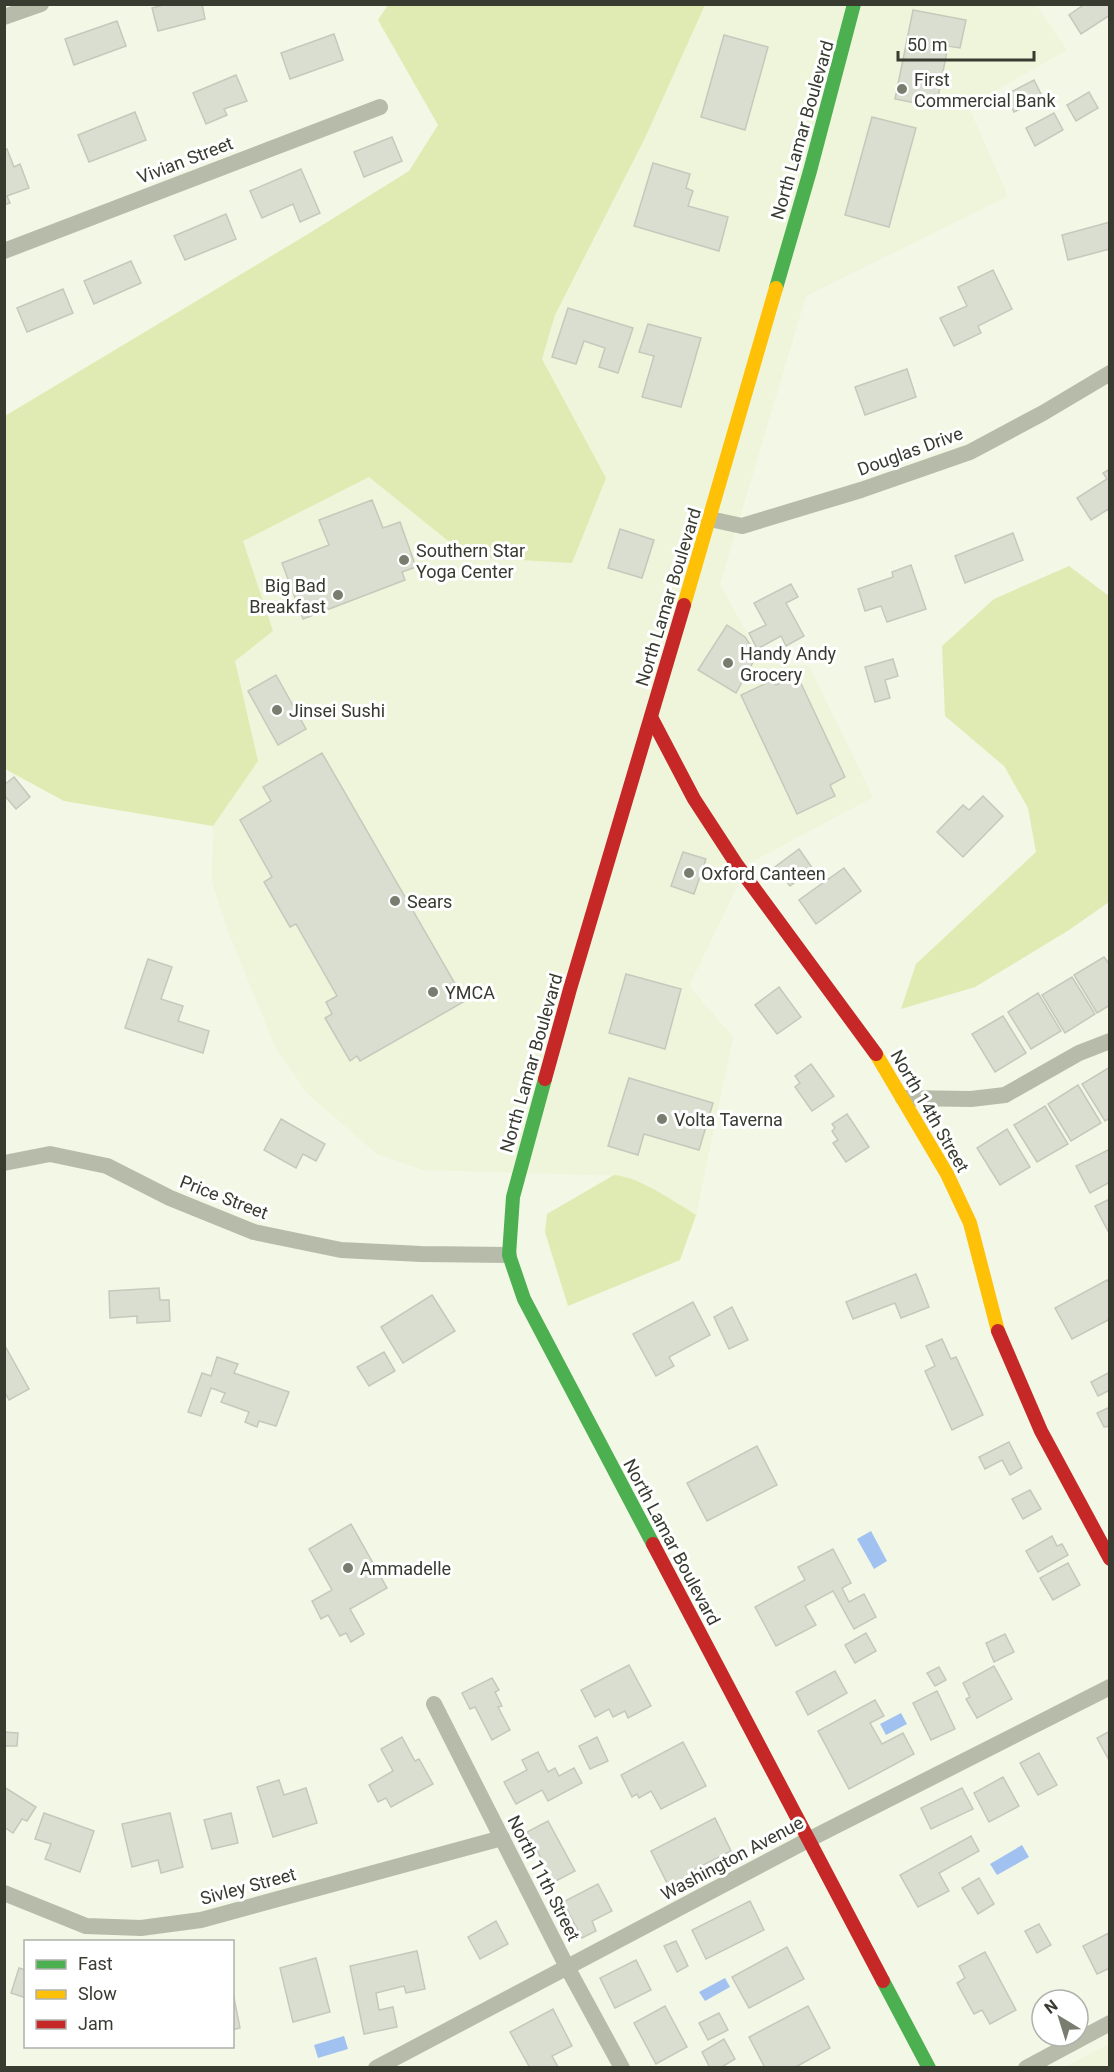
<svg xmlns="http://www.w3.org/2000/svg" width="1114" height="2072" font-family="Roboto,sans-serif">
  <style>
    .built { fill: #eef5da }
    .green { fill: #dfebb2 }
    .water { fill: #a1c2f1 }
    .building { fill: #daded0; stroke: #c5c9bc; stroke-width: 1.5 }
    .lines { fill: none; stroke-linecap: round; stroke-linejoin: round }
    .street { stroke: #b6bca9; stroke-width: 16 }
    .fast { stroke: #4caf50; stroke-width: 14 }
    .slow { stroke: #ffc107; stroke-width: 14 }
    .jam { stroke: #c62828; stroke-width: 14 }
    .poi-dot { fill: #797d70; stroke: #fff; stroke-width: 2 }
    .labels { text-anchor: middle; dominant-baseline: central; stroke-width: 6; stroke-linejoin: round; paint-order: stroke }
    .poi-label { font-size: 18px; fill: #383b30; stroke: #fff; text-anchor: start }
    .street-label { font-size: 18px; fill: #383b30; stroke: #fff }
  </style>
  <rect width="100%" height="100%" fill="#f2f7e6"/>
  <g class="built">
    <polygon points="705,5 1036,5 1067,50 968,106 1008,196 806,296 720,584 763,663 809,666 873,797 748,864 689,986 733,1037 696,1215 674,1200 624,1176 423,1170 377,1154 308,1094 276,1049 228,931 212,882 213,826 258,761 234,661 273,631 243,541 369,477 468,557 606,478 542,359 555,315 645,138"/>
    <polygon points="1109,2044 1109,2067 1065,2067"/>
  </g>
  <g class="green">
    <polygon points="388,5 705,5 645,138 555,315 542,359 606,478 572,563 468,557 369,477 243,541 273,631 235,661 258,761 213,826 64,801 5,769 5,416 308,234 409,171 438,125 378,20"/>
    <polygon points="1069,566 1109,596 1109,902 1069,930 975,987 901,1009 916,964 1036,852 1028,808 1004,766 945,716 942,646 994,599"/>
    <path d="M 614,1175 C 637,1176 676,1202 696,1215 L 680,1260 L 568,1306 L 545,1232 L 547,1214 Z"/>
  </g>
  <g class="water">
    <polygon points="871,1531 887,1561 874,1569 857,1539"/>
    <polygon points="901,1713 907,1724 886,1735 880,1724"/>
    <polygon points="1022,1845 1029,1857 997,1875 990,1864"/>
    <polygon points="725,1978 730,1987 705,2001 699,1992"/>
    <polygon points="344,2036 348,2049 318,2058 314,2045"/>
  </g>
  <g class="building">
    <polygon points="167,4 202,4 205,19 158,31 152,8"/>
    <polygon points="1085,4 1110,4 1110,15 1081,34 1069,15"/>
    <polygon points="913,10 966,20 960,48 948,46 936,107 895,99"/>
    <polygon points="117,21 126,46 74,65 65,39"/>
    <polygon points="334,34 343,60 290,79 281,53"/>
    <polygon points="724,35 768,47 745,130 701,117"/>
    <polygon points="236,75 247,101 224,109 227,115 206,124 193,93"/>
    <polygon points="1034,80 1043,98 1014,112 1005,95"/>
    <polygon points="1089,92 1098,108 1076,121 1067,105"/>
    <polygon points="135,112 146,140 89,162 78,135"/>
    <polygon points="1054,113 1063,130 1035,146 1026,128"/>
    <polygon points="872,117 916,128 889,227 845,215"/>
    <polygon points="392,137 402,161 364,177 354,152"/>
    <polygon points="7,149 14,167 20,164 29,188 7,196 10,203 4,205 4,150"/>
    <polygon points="653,163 690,174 686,188 693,191 688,206 728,217 719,251 634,226"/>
    <polygon points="301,169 320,213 300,222 293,204 262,218 250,191"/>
    <polygon points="226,214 236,239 185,260 174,236"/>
    <polygon points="1110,222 1110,249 1068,260 1062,235"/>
    <polygon points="131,261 141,283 94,304 84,281"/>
    <polygon points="993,270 1012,309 978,326 981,333 954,346 940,318 967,306 958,287"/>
    <polygon points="63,289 73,313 27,332 17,308"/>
    <polygon points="568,308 633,328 618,373 599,367 605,348 584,341 576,364 552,357"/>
    <polygon points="648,324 701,338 681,407 642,397 654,356 639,352"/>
    <polygon points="907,369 916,397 865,415 855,387"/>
    <polygon points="1110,469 1110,508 1091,520 1077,498 1107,479 1103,473"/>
    <polygon points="372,500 383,528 400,522 416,567 402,572 405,580 303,619 282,563 329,545 319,520"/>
    <polygon points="620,529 654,540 642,578 608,568"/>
    <polygon points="1013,533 1023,560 965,583 955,556"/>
    <polygon points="911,565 926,609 887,622 881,606 865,611 858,589 893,577 892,572"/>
    <polygon points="791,584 798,597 786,603 804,636 786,646 781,636 757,649 749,633 766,625 754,603"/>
    <polygon points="727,625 745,637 757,655 736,693 698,670"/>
    <polygon points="893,659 898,676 885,680 890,698 875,702 865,667"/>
    <polygon points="276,675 306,729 278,745 248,691"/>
    <polygon points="797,675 845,777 830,785 835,796 797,814 741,695 773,680 776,685"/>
    <polygon points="322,753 465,1001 360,1061 357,1056 350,1061 325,1018 332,1014 326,1002 337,996 296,924 290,927 264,882 272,877 240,820 271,801 263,787"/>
    <polygon points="14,777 30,797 16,809 4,795 4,785"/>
    <polygon points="983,796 1003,816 963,857 937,832 963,805 969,810"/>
    <polygon points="799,849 813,869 790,886 775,867"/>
    <polygon points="683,852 706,859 694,894 671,886"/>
    <polygon points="844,868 861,891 816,924 799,900"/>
    <polygon points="1104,957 1110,965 1110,1005 1097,1013 1074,975"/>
    <polygon points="148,959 172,967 161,999 183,1006 178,1021 209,1031 203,1053 125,1028"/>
    <polygon points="626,974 681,989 665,1049 609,1033"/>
    <polygon points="1072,977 1095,1014 1065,1033 1042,995"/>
    <polygon points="779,987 801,1017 777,1034 755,1005"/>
    <polygon points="1038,993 1061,1031 1031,1049 1008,1012"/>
    <polygon points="1003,1016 1026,1053 995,1072 972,1034"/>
    <polygon points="811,1064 834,1096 812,1111 795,1087 800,1083 795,1076"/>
    <polygon points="1110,1067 1110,1118 1105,1121 1082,1084"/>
    <polygon points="629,1078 713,1103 699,1150 644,1134 638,1155 608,1146"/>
    <polygon points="1078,1085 1101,1123 1071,1141 1048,1104"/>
    <polygon points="1045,1106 1068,1144 1037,1162 1014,1125"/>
    <polygon points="847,1114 869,1147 846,1162 833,1143 838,1140 832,1131 835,1128 832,1124"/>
    <polygon points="281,1119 325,1144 316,1161 303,1154 296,1168 264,1150"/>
    <polygon points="1007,1129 1030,1167 1000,1185 977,1148"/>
    <polygon points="1110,1149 1110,1182 1090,1193 1076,1166"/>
    <polygon points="1110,1199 1110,1233 1109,1233 1095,1206"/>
    <polygon points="916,1274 929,1307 901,1318 895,1303 853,1319 846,1302"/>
    <polygon points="1107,1280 1110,1285 1110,1319 1072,1339 1055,1308"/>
    <polygon points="159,1288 160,1300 169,1300 170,1321 137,1323 137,1316 110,1318 109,1291"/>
    <polygon points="432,1295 455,1331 403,1363 381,1327"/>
    <polygon points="693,1302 710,1335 669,1357 674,1366 656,1376 633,1334"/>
    <polygon points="732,1307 748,1340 729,1349 714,1317"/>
    <polygon points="942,1339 951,1359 956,1357 983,1415 952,1430 925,1371 935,1366 926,1346"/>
    <polygon points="4,1344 29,1389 9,1400 4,1391"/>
    <polygon points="384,1352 395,1371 369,1386 357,1367"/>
    <polygon points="217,1357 238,1364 234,1373 289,1392 276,1426 259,1421 257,1427 245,1422 249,1412 221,1402 225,1393 211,1388 201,1416 188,1412 202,1373 211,1376"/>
    <polygon points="1110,1372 1110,1390 1098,1396 1091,1382"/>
    <polygon points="1110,1407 1110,1426 1104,1427 1097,1413"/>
    <polygon points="1009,1442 1022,1468 1010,1475 1002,1460 985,1469 979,1457"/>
    <polygon points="757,1446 777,1485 707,1521 687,1483"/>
    <polygon points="1030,1490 1041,1509 1023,1519 1012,1499"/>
    <polygon points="351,1524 387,1588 350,1609 364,1634 351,1642 346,1633 340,1636 328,1615 321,1619 312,1601 332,1590 309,1549"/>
    <polygon points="1052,1536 1057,1546 1062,1544 1068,1555 1038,1572 1026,1551"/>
    <polygon points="833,1549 851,1583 842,1588 849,1602 864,1594 876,1617 854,1629 833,1591 805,1606 816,1625 776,1646 755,1607 805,1580 798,1567"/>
    <polygon points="1068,1563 1080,1585 1053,1600 1040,1578"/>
    <polygon points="866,1633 876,1651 855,1663 845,1645"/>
    <polygon points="1005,1634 1014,1652 994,1662 986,1643"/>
    <polygon points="629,1665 651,1706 628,1718 625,1711 613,1717 609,1709 595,1717 581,1690"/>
    <polygon points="994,1666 1012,1699 977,1718 966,1699 970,1697 963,1683"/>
    <polygon points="939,1667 946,1680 935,1686 927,1673"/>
    <polygon points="835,1671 847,1693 808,1715 796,1692"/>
    <polygon points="492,1678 499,1690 495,1692 502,1706 498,1707 510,1730 492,1740 475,1707 470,1709 462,1693"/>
    <polygon points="937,1691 955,1729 931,1740 913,1703"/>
    <polygon points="875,1700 884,1716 870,1723 882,1744 903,1733 914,1754 849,1789 818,1731"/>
    <polygon points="1110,1731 1110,1762 1097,1738"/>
    <polygon points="4,1732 18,1733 17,1746 4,1746"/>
    <polygon points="402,1737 415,1761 419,1759 433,1784 391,1807 386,1798 378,1802 369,1785 393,1771 381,1749"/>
    <polygon points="597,1737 608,1761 590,1769 579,1746"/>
    <polygon points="683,1742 706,1786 661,1809 651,1791 639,1798 637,1794 632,1797 621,1775"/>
    <polygon points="538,1752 548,1772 555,1768 559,1776 574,1768 582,1783 548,1801 542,1790 516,1804 504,1782 527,1770 522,1760"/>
    <polygon points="1039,1753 1057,1785 1038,1795 1020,1763"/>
    <polygon points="1003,1777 1019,1806 989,1822 974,1793"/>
    <polygon points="279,1780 284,1795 306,1788 317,1823 273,1837 257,1787"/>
    <polygon points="4,1787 36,1807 27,1821 22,1819 13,1833 4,1827"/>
    <polygon points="962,1788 973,1809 931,1829 921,1808"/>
    <polygon points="44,1813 94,1831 80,1872 45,1859 51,1844 35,1839"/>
    <polygon points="170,1813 183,1867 161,1873 158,1860 132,1867 122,1824"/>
    <polygon points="231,1813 238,1843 212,1849 204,1820"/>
    <polygon points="715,1818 731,1851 693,1870 696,1876 670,1889 651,1851"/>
    <polygon points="548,1821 575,1871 554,1882 527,1832"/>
    <polygon points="971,1836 979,1851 939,1873 949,1891 918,1907 900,1875"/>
    <polygon points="979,1878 994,1904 978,1914 962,1888"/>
    <polygon points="598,1884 612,1911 592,1921 596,1931 582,1938 563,1902"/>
    <polygon points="750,1901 764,1930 706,1959 692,1930"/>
    <polygon points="496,1921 508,1944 480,1959 468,1937"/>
    <polygon points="1039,1924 1051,1945 1037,1953 1025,1931"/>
    <polygon points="1109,1933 1110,1968 1097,1974 1083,1946"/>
    <polygon points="676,1941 688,1966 677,1972 664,1946"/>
    <polygon points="787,1947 804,1979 749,2008 732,1977"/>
    <polygon points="417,1951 425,1989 406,1993 404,1986 376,1993 379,2010 393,2007 397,2027 364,2034 350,1966"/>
    <polygon points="985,1952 1016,2010 990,2024 982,2010 974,2014 957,1983 965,1978 959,1966"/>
    <polygon points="316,1958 330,2012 293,2022 280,1968"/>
    <polygon points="636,1960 651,1990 615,2008 600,1978"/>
    <polygon points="19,1968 26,1970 26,1998 11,1993"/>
    <polygon points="232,1988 240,2028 232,2030"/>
    <polygon points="665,2006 687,2047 656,2064 634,2023"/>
    <polygon points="808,2006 830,2048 794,2068 765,2068 749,2037"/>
    <polygon points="553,2009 572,2046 552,2056 558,2067 556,2068 530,2068 510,2032"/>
    <polygon points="719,2013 728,2030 708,2040 699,2023"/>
    <polygon points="724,2039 735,2059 720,2068 710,2068 702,2052"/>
  </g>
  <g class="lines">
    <g class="street">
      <polyline points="4,17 41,4"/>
      <polyline points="4,251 380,107"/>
      <polyline points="710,519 742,526 861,490 970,452 1043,413 1110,373"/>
      <polyline points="903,1098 971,1099 1005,1095 1079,1053 1110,1041"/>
      <polyline points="4,1163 50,1154 107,1166 170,1198 254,1232 341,1250 421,1254 509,1255"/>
      <polyline points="434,1704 567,1967 622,2068"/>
      <polyline points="4,1893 86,1926 141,1928 201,1920 502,1838"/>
      <polyline points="376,2068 808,1840 1110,1687"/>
      <polyline points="1026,2068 1110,2023"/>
    </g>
    <g class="fast">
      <polyline points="776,288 810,171 854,4"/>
      <polyline points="545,1079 513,1197 509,1255 524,1299 653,1544"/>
      <polyline points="883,1981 929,2068"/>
    </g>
    <g class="slow">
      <polyline points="684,605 776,288"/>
      <polyline points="876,1054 947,1174 970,1223 998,1331"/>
    </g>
    <g class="jam">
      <polyline points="651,717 694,799 737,865 876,1054"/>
      <polyline points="545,1079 570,989 684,605"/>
      <polyline points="998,1331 1041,1431 1110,1559"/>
      <polyline points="653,1544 883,1981"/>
    </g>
  </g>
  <g class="poi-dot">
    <circle cx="902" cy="89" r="6"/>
    <circle cx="404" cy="560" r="6"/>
    <circle cx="338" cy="595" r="6"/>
    <circle cx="728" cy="663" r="6"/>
    <circle cx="277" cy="710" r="6"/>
    <circle cx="689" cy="873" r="6"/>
    <circle cx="395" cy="901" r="6"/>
    <circle cx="433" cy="992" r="6"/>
    <circle cx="662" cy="1119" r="6"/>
    <circle cx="348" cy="1568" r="6"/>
  </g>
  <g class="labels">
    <g class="poi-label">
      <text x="914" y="79">First<tspan x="914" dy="21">Commercial Bank</tspan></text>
      <text x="416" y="550">Southern Star<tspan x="416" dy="21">Yoga Center</tspan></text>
      <text x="326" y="585" text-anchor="end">Big Bad<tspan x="326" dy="21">Breakfast</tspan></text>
      <text x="740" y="653">Handy Andy<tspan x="740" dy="21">Grocery</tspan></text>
      <text x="289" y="710">Jinsei Sushi</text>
      <text x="701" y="873">Oxford Canteen</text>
      <text x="407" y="901">Sears</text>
      <text x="445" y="992">YMCA</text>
      <text x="674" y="1119">Volta Taverna</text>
      <text x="360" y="1568">Ammadelle</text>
    </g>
    <g class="street-label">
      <text transform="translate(802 130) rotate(-74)">North Lamar Boulevard</text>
      <text transform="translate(185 160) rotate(-21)">Vivian Street</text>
      <text transform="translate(910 451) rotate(-20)">Douglas Drive</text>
      <text transform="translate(668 597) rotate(-73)">North Lamar Boulevard</text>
      <text transform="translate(531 1063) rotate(-74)">North Lamar Boulevard</text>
      <text transform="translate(930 1111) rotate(60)">North 14th Street</text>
      <text transform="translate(224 1197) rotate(21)">Price Street</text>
      <text transform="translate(672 1542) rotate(62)">North Lamar Boulevard</text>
      <text transform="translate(732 1858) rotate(-28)">Washington Avenue</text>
      <text transform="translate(544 1878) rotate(63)">North 11th Street</text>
      <text transform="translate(248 1886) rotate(-15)">Sivley Street</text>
    </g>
  </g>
  <rect width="1114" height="2072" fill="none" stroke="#383b30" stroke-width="12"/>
  <rect x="24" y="1940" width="210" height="108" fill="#ffffff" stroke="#afb1ac" stroke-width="1.5"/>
  <rect x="36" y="1960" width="30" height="9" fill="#4caf50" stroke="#afb1ac" stroke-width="1.5"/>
  <text x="78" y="1970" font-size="18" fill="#383b30">Fast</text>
  <rect x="36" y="1990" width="30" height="9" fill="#ffc107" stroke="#afb1ac" stroke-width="1.5"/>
  <text x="78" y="2000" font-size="18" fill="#383b30">Slow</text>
  <rect x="36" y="2020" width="30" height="9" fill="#c62828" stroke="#afb1ac" stroke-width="1.5"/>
  <text x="78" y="2030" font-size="18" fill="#383b30">Jam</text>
  <g transform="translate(1060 2018) rotate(322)"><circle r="28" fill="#ffffff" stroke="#afb1ac" stroke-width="1.5"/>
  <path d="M0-4.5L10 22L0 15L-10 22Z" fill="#797d70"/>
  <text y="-9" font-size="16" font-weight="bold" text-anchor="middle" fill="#383b30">N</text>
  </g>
  <path d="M898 51v9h136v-9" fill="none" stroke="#383b30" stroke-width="3"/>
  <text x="907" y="51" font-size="18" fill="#383b30" stroke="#ffffff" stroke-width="4.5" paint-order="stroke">50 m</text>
</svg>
